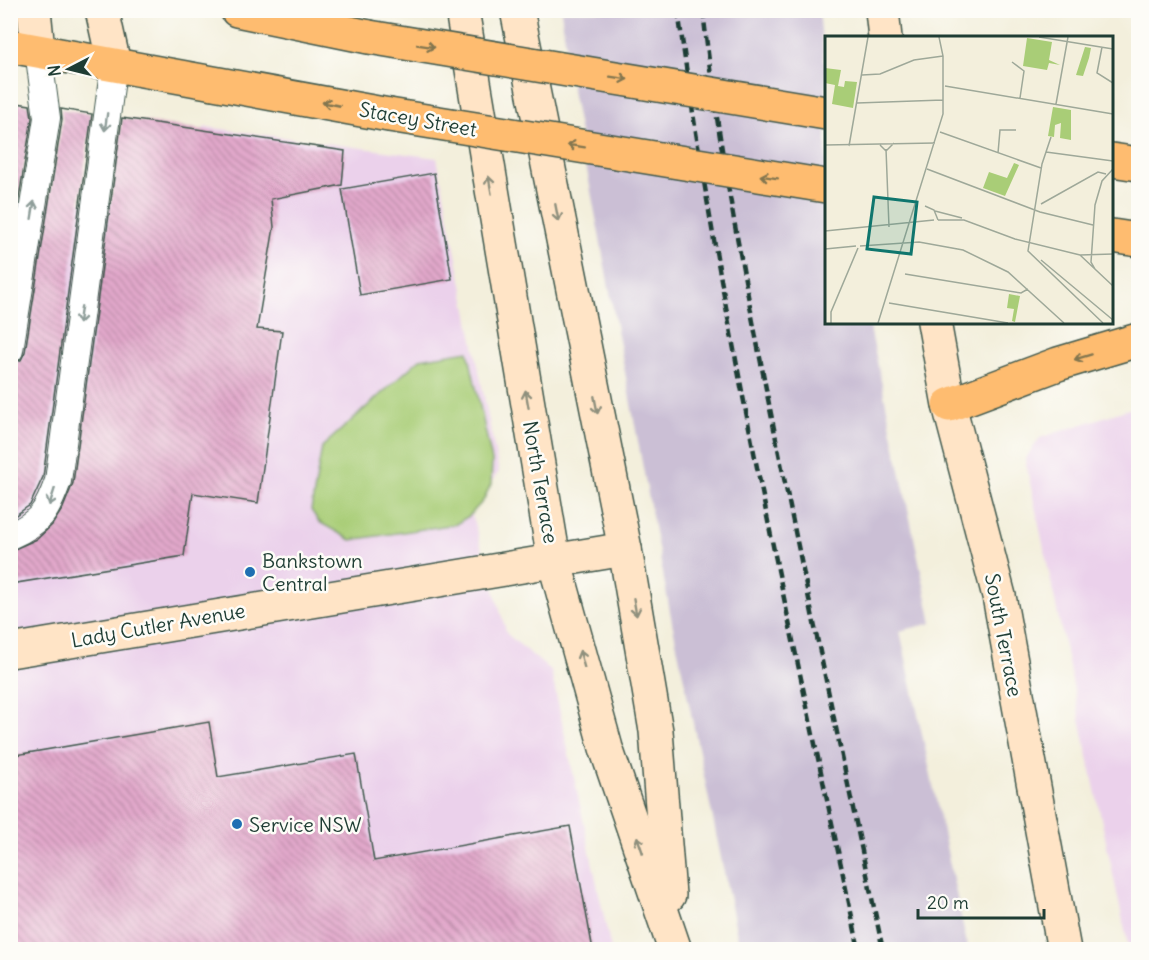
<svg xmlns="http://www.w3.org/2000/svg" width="1149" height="960" font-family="Delius,sans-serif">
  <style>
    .built { fill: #ebd1eb }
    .railway { fill: #cbbfd5 }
    .green { fill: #a9cd77; stroke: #648556; stroke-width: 1.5 }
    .building { fill: url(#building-back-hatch) }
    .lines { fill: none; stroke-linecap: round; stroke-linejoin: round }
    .lane-casing { stroke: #3f584d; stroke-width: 28 }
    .secondary-casing { stroke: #3f584d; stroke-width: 36 }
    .highway-casing { stroke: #3f584d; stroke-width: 36 }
    .lane { stroke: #fff; stroke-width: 26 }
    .secondary { stroke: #ffe4c6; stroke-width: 33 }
    .highway { stroke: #febc70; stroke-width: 33 }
    .rail { stroke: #1f3d34; stroke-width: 4.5; stroke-dasharray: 9 4.5; stroke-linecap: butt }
    .highway-bridge-casing { stroke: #3f584d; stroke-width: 36; stroke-linecap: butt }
    .highway-bridge { stroke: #febc70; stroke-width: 33 }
    .oneway { stroke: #83764f }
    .oneway2 { stroke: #8f9e9a }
    .oneway3 { stroke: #8f907d }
    .poi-dot { fill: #1f6fb2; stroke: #fdfcf7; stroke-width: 2 }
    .labels { text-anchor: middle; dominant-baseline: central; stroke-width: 5; stroke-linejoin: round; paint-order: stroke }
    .street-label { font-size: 20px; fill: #1f3d34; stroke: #fdfcf7 }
    .poi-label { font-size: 20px; fill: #1f3d34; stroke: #fdfcf7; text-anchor: start }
    .inset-road { fill: none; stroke: #9ea899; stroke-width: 1.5 }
    .view { fill: #0f766e; fill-opacity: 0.15; stroke: #0f766e; stroke-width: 3 }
    .inset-edge { fill: none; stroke: #1f3d34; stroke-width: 3 }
  </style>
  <defs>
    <pattern id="building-back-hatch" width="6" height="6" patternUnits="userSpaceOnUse" patternTransform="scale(1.5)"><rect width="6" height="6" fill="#e2a8cb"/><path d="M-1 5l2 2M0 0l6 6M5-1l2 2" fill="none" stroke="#b78aa6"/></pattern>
  </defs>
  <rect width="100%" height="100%" fill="#fdfcf7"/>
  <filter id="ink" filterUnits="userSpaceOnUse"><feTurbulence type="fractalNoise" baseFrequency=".0167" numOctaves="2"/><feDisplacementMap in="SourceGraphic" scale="12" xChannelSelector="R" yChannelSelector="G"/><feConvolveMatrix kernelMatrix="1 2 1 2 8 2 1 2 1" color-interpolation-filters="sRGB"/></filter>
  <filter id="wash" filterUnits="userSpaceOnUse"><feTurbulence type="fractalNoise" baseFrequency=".008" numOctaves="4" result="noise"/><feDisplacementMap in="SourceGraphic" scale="24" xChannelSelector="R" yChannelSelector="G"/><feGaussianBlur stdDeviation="1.35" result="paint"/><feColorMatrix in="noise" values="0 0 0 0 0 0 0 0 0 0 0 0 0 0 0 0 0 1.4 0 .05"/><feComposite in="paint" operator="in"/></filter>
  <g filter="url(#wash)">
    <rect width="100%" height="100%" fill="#f3efdc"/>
    <g class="built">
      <polygon points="206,127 437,158 499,472 470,509 507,634 551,671 611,949 11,950 11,199 141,204 147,171"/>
      <polygon points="1138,406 1138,949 1129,950 1025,459 1040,438"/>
    </g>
    <polygon class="railway" points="561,11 819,11 826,79 826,322 869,323 932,623 900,631 968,949 740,949 672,622 573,96"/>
    <polygon class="green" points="468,351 492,461 491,484 483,501 469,516 456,524 351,540 319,522 311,510 322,447 420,359"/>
    <g id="blocks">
      <g class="building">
        <polygon points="10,102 30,105 32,118 10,252"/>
        <polygon points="61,109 92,114 43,477 30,505 10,519 10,365 21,360 25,352 62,120"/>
        <polygon points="122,118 345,151 342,185 271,199 274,227 257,329 282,331 258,503 193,493 184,556 10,584 10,551 37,539 52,525 63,508 73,483"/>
        <polygon points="434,173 452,279 360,295 342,189"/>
        <polygon points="209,722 218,777 356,754 374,861 570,826 593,950 10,950 10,756"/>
      </g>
    </g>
  </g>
  <g filter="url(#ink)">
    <use href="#blocks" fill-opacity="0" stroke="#3f584d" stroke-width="1.5"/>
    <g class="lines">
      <g class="lane-casing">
        <g id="lane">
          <polyline points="10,350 47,118 38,50"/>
          <path d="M 10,536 C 41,522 47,512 58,481 L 114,64"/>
        </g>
      </g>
      <g class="secondary-casing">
        <g id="secondary">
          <polyline points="34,10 38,50"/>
          <polyline points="102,10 114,64"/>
          <polyline points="462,10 554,560 606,748 675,950"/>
          <polyline points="517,10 625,549 656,731 669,895"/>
          <polyline points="882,10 885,38"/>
          <polyline points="934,322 949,405 999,596 1064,950"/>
          <polyline points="10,651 625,549"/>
        </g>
      </g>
      <g class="highway-casing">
        <g id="highway">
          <polyline points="237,10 369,37"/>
          <polyline points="10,46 389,115"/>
          <polyline points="1112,160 1138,164"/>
          <polyline points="1112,236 1138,240"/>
          <polyline points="949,405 1058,364 1138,340"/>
        </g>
      </g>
      <use href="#lane" class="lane"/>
      <use href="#secondary" class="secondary"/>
      <use href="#highway" class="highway"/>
      <g class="rail">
        <path d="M 678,10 C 721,327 793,637 859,950"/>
        <path d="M 703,10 C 717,141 743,270 768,399 C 805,583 844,766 883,950"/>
      </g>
      <g class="highway-bridge-casing">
        <g id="highway-bridge">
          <polyline points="369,37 826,113"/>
          <polyline points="389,115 826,186"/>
        </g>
      </g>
      <use href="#highway-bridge" class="highway-bridge"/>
    </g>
    <defs><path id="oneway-shaft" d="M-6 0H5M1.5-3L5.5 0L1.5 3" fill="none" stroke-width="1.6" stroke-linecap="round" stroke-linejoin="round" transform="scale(1.5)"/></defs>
    <g class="oneway">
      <use href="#oneway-shaft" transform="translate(426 46) rotate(9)"/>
      <use href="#oneway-shaft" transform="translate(619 78) rotate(9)"/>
      <use href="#oneway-shaft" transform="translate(331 104) rotate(-169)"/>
      <use href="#oneway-shaft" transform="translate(576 146) rotate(-171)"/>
      <use href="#oneway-shaft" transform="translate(769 177) rotate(-171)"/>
      <use href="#oneway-shaft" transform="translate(1083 357) rotate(163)"/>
    </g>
    <g class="oneway2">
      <use href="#oneway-shaft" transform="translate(106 122) rotate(98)"/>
      <use href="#oneway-shaft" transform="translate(33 210) rotate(-81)"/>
      <use href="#oneway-shaft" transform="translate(80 315) rotate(98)"/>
      <use href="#oneway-shaft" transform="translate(52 497) rotate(108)"/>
    </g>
    <g class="oneway3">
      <use href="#oneway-shaft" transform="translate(490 185) rotate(-100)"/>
      <use href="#oneway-shaft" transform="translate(557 213) rotate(79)"/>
      <use href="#oneway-shaft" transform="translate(527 399) rotate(-100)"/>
      <use href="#oneway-shaft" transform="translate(596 405) rotate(79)"/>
      <use href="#oneway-shaft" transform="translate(635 607) rotate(80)"/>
      <use href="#oneway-shaft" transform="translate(582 659) rotate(-105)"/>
      <use href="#oneway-shaft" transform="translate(640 845) rotate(-109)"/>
    </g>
  </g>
  <g class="poi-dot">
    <circle cx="250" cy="572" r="6"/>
    <circle cx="237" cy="824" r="6"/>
  </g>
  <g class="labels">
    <g class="street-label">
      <text transform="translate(418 119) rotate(10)">Stacey Street</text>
      <text transform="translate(541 482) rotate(80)">North Terrace</text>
      <text transform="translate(158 625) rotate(-10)">Lady Cutler Avenue</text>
      <text transform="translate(1004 635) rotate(79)">South Terrace</text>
    </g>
    <g class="poi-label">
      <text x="262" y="560">Bankstown<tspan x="262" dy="23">Central</tspan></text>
      <text x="249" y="824">Service NSW</text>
    </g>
  </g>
  <g transform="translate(825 36)">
    <rect width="288" height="288" fill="#f3efdc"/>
    <path d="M 184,258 L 195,260 L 190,286 L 187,285 L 189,273 L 182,272 Z" fill="#a9cd77"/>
    <path d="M 202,2 L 227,6 L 224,24 L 235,29 L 224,27 L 222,34 L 198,30 ZM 260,11 L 266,12 L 264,22 L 258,40 L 251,39 ZM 0,32 L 16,34 L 13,50 L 19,51 L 20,45 L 32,46 L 28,72 L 7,68 L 10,49 L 0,47 ZM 228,71 L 246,74 L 246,104 L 235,102 L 236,87 L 230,89 L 229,101 L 223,100 ZM 189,127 L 194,129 L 180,160 L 158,152 L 164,136 L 182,142 Z" fill="#a9cd77"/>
    <path class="inset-road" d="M 214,1 L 288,13M 277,11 L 272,37 L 288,47M 187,26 L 199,35 L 195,62M 37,39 L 55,38 L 89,24 L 118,20M 120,50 L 288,78M 32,67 L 118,64M 231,68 L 243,1M 115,96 L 216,132M 226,101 L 217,128 L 203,215 L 278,287M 0,109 L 110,107M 55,109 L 61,115 L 69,107M 24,110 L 43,1M 61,113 L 64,191M 221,116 L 288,125M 173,117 L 175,94 L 191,94M 102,133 L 215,176 L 268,189M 216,168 L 273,136 L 281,138M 100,170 L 109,174 L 113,184M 110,175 L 137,182M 113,184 L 139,184 L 190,203 L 255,219 L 288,218M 0,195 L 109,184M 35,210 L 94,206 L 138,214 L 183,236 L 239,287M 0,213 L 31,210M 255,219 L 288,250M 216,224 L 288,284M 270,233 L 266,226 L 270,169 L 277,145 L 288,133M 80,238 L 196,257 L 203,253M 64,267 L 183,287M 6,287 L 6,276 L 33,212M 53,287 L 118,78 L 118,20 L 114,1"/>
    <path class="view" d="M 49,161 L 92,166 L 86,218 L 42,213 Z"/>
    <rect width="288" height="288" class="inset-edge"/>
  </g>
  <rect width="1149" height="960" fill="none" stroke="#fdfcf7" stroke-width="36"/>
  <g transform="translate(69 69) rotate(263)" stroke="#fdfcf7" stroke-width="4.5" paint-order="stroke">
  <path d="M0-4.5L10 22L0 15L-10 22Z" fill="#1f3d34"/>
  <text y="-9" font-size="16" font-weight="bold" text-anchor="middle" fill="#1f3d34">N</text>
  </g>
  <path d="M918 909v9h126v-9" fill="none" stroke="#1f3d34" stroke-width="3"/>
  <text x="927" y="909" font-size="18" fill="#1f3d34" stroke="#fdfcf7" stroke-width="4.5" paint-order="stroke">20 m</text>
</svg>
